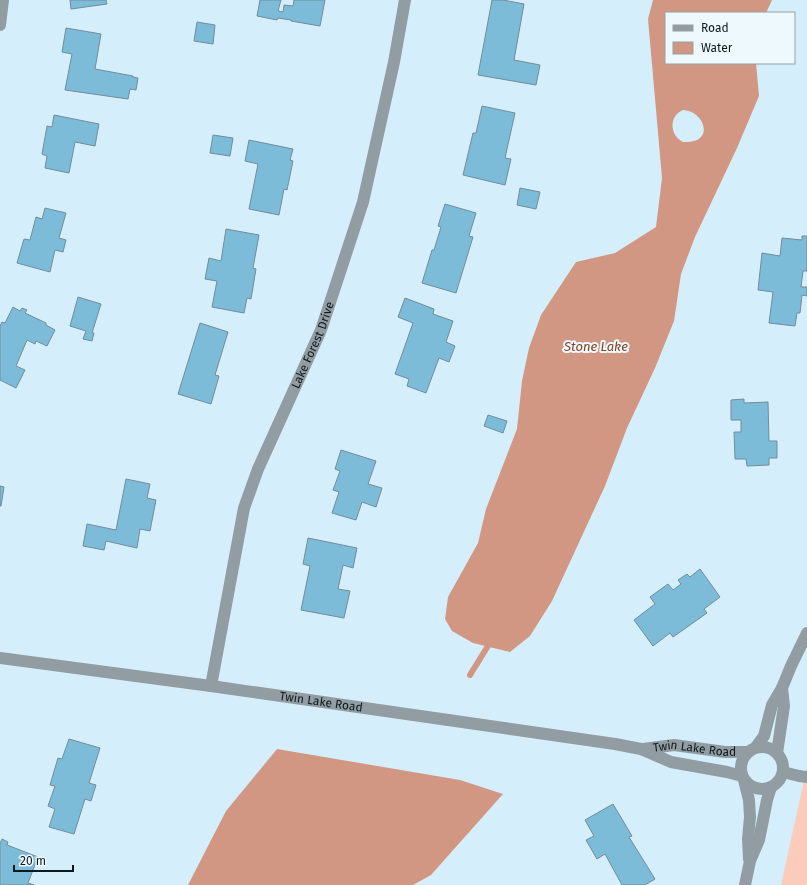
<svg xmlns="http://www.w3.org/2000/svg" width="807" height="885" font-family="'Fira Sans',sans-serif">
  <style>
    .green { fill: #fbccbb }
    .water { fill: #d29782; fill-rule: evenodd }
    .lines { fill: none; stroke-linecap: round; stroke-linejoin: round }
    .stream { stroke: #d29782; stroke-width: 6 }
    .building { fill: #7cbcd9; stroke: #738c98 }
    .minor { stroke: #929da3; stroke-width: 12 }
    .labels { text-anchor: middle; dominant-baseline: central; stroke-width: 4; stroke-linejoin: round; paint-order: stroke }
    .street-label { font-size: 12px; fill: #0f191d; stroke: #eef9fe }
    .water-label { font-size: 13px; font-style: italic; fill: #843d20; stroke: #eef9fe }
  </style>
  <rect width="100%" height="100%" fill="#d4effb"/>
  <polygon class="green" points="807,767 807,885 781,885"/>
  <g class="water">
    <path d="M 653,0 L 772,0 L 766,13 L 666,13 L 666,63 L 756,63 L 759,96 L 737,148 L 695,237 L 681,274 L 674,321 L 655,368 L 627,428 L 605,486 L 552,601 L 530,636 L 510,652 L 473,643 L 452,631 L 445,619 L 448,597 L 478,543 L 486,509 L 517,429 L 522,381 L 529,348 L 541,315 L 576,262 L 615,253 L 656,227 L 662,178 L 648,19 ZM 683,110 C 705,111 716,144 683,142 C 670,136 668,116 683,110 Z"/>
    <polygon points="277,749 460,780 503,794 431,875 413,885 188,885 226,811"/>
  </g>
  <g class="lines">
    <polyline class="stream" points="470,675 491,641"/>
  </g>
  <g class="building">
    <polygon points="70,0 106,0 107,4 71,9"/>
    <polygon points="260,0 281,0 278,11 283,12 284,5 293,6 294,0 325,0 320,26 291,21 291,20 278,18 277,20 257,16"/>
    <polygon points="492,0 503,0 524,4 514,60 540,65 536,85 478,75"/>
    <polygon points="197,22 215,25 213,44 194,41"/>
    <polygon points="66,28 101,34 95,69 133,76 133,77 138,78 136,90 130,89 128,99 65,90 72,54 62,52"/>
    <polygon points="482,106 515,113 505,158 511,159 505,185 463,175 473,133 476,133"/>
    <polygon points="54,115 99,124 95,146 75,142 69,173 45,168 47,156 42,154 47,126 52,127"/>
    <polygon points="213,135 233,138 230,156 210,153"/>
    <polygon points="249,140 293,149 290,160 293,161 287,190 284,189 279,215 249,209 258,164 245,161"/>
    <polygon points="520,188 540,192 536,209 517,205"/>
    <polygon points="445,204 476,213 469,236 473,237 456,293 422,283 432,250 434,250 441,227 438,226"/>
    <polygon points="45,208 66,213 59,238 66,240 63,252 55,250 50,272 17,263 24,239 30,240 36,217 42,219"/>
    <polygon points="226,229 259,235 253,268 256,269 251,299 247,298 244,313 212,307 217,281 205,279 209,258 221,261"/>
    <polygon points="802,236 807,236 807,271 803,271 801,287 807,287 807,296 802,295 800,313 797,313 795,326 769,323 773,292 758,290 762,253 780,256 782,238 802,240"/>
    <polygon points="78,297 101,304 92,333 94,333 92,341 83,339 86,331 70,326"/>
    <polygon points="405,298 434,309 433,314 453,321 446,342 455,346 449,362 439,358 426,393 407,386 409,379 395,374 413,323 398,317"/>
    <polygon points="13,307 20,311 22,308 27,310 25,313 46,323 46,325 55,330 47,346 36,341 35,344 27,340 16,366 25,370 16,388 0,380 0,326 2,322 5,323"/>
    <polygon points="200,323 228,332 215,375 219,376 211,404 178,394"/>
    <polygon points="744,399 744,403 768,402 769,441 777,441 777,458 769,458 769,465 747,466 746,459 735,459 734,432 741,432 741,420 731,420 731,400"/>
    <polygon points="488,415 507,421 503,433 484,426"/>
    <polygon points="341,450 376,461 368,484 382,488 376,507 362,502 356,520 332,513 339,492 333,490 340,471 335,469"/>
    <polygon points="126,479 150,484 147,498 156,500 150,531 140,529 137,548 106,541 104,550 83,546 87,524 116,530"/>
    <polygon points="0,486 4,487 1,506 0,506"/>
    <polygon points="308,538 357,548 353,568 343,565 338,589 350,591 344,618 301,610 310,566 303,564"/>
    <polygon points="700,569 720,597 704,609 707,613 673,637 670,633 653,646 634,620 655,604 650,597 668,584 673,590 681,584 678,580 687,574 690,577"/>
    <polygon points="69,739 100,748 89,783 96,785 91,801 85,799 74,834 49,827 55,809 48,806 55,786 50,785 58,758 62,759"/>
    <polygon points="613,804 632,836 629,837 655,879 645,885 622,885 605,854 597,859 586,840 594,836 585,820"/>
    <polygon points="2,839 8,842 7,845 38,857 28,883 34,885 0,885 0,843"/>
  </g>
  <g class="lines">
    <g class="minor">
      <polyline points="0,25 3,0"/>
      <path id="s1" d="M 0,658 L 211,686 L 615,744 L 641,749 L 671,762 L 727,772 L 742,776"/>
      <path id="s2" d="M 211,686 L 244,508 L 258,469 L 321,330 L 363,202 L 394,62 L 405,0"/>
      <circle cx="762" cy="768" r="21"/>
      <polyline points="756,747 764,736 772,705 782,688 791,666 807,633"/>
      <path id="s3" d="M 643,749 L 674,745 L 725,752 L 747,752"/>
      <polyline points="777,753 784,706 782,688"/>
      <polyline points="783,772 799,776 807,777"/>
      <polyline points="744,780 749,800 750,817 748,839 749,859"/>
      <polyline points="745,885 750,861 759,840 767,800 771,787"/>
    </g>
  </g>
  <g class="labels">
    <g class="street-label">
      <text stroke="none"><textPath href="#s2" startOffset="358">Lake Forest Drive</textPath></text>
      <text stroke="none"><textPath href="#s1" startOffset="324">Twin Lake Road</textPath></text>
      <text stroke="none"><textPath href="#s3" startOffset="52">Twin Lake Road</textPath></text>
    </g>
    <g class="water-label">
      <text x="596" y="346">Stone Lake</text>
    </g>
  </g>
  <rect x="665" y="12" width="130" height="52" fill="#eef9fe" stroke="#959fa4"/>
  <rect x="673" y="25" width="20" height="6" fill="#929da3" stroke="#959fa4"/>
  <text x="701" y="32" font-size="12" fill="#0f191d">Road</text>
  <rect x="673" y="42" width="20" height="12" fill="#d29782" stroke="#959fa4"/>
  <text x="701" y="52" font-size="12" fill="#0f191d">Water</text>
  <path d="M14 865v6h59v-6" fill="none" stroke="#0f191d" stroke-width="2"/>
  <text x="20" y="865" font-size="12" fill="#0f191d" stroke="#eef9fe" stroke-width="3" paint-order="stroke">20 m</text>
</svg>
